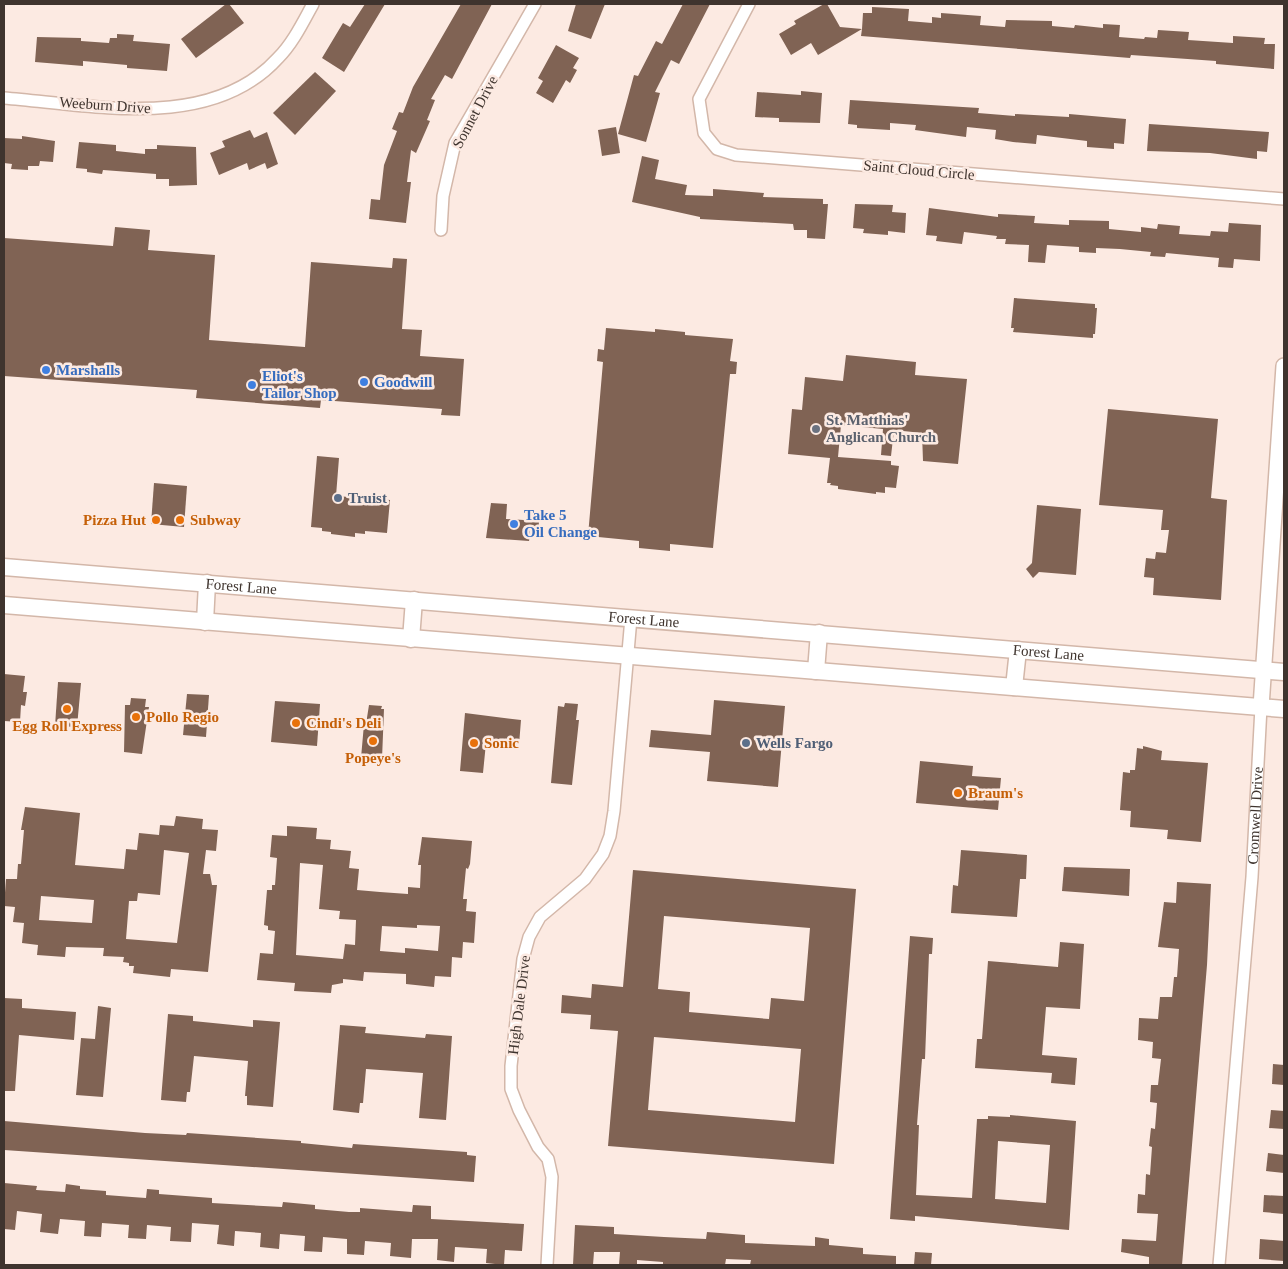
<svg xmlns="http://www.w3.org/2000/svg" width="1288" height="1269" font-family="Georgia,serif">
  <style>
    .building { fill: #806354; fill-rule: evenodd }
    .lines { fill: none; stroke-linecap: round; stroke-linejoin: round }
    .minor-casing { stroke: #d3b7a9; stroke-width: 14 }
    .tertiary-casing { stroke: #d3b7a9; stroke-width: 18 }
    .secondary-casing { stroke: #d3b7a9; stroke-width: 19 }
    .minor { stroke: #fff; stroke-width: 11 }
    .tertiary { stroke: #fff; stroke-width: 15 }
    .secondary { stroke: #fff; stroke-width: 16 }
    .shop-dot { fill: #3f7fe0; stroke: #fceae2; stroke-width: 2 }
    .worship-dot { fill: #6b7280; stroke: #fceae2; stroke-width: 2 }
    .service-dot { fill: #5c6f8a; stroke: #fceae2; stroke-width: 2 }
    .food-dot { fill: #e8710a; stroke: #fceae2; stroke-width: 2 }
    .labels { text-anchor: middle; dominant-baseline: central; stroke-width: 5; stroke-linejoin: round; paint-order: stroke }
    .street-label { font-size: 15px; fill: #3f342e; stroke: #fceae2 }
    .shop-label { font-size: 15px; font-weight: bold; fill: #366cbe; stroke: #fceae2; text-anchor: start }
    .worship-label { font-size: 15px; font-weight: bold; fill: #5b616d; stroke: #fceae2; text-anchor: start }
    .service-label { font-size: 15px; font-weight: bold; fill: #4e5e75; stroke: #fceae2; text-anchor: start }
    .food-label { font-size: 15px; font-weight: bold; fill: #c56008; stroke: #fceae2; text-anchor: start }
  </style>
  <rect width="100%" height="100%" fill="#fceae2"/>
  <g class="building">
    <polygon points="226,4 229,4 244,23 196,58 181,39"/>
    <polygon points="365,4 385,4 344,72 322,58 343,23 350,27"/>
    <polygon points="461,4 492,4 452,79 445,75 431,99 435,100 427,120 430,121 416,153 411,150 407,182 411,182 406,223 369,219 371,199 380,200 384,165 397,131 392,129 399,112 403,113 413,87"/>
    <polygon points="576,4 605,4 591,39 568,31"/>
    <polygon points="683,4 710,4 679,64 671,60 655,92 660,93 646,142 618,134 634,75 638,76 656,41 662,44"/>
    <polygon points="824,4 827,4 840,27 862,29 863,13 872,13 872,7 909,9 908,21 932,23 932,17 941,18 941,13 981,16 980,25 1005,27 1006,20 1052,21 1052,26 1074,28 1075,25 1103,28 1103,24 1120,25 1119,37 1144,39 1145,37 1157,38 1158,30 1189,32 1188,40 1233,43 1233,36 1265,38 1264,44 1275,44 1274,69 1216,64 1216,61 1131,55 1130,58 861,36 862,29 818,55 811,43 791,55 779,34 796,24 794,21"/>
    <polygon points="117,34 134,35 133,41 170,44 167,71 127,68 127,65 83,61 83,66 35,62 37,37 81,38 81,41 109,43 110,38 117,38"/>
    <polygon points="556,45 579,58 573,68 577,70 570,83 566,80 553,103 536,93 543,81 538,78"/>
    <polygon points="315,72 336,91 295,135 273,113"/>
    <polygon points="801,91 822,93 820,123 779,122 779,118 755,117 757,92 801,95"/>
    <polygon points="850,100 979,108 978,113 1015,116 1015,114 1069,117 1069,114 1126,119 1124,144 1114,143 1114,149 1087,147 1087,141 1037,135 1036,144 1013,142 995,139 996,130 967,127 966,137 915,130 916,125 890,123 890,130 857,128 857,125 848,124"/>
    <polygon points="1149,124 1269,132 1267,152 1257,151 1257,159 1210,153 1147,151"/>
    <polygon points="616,127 620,153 602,156 598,130"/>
    <polygon points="250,130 254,138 267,132 278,164 267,169 265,163 249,170 247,163 219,175 210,153 225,147 222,141"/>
    <polygon points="22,136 55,141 53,162 40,161 39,166 28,166 28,170 11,169 12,164 4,163 4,138 22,139"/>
    <polygon points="79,142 116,145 116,151 145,154 145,149 157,149 157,145 196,147 197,185 169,186 169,179 156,179 156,174 103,170 102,174 87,172 87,169 76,168"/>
    <polygon points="642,156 659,160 655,179 687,185 685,195 713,196 713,189 764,193 763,197 823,199 823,204 828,204 825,239 807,238 807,230 794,230 793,224 700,219 700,217 632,202"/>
    <polygon points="855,204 893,205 892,212 906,213 905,233 888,231 888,235 863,233 864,229 853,228"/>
    <polygon points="929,208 998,217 998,214 1035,216 1034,223 1069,225 1069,220 1109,221 1109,229 1141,232 1141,227 1157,229 1158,224 1180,226 1179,234 1210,236 1211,231 1228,232 1229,223 1261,225 1260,261 1234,259 1233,268 1218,267 1219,258 1166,253 1165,257 1150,256 1151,252 1120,249 1096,248 1096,253 1079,252 1079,247 1047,245 1045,263 1028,262 1029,245 1005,244 1006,239 996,239 997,236 964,232 962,244 936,241 937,236 926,235"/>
    <polygon points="115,227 150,230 148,250 215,255 209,340 305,347 311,262 392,268 393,258 407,259 402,329 422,330 420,356 464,359 460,416 441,415 442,409 321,400 320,408 196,398 197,390 4,376 4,238 113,246"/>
    <polygon points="1014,298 1095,304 1095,308 1097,308 1095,334 1093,334 1093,338 1013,332 1014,328 1011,328"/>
    <polygon points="606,328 655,332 655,329 685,332 685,335 733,339 730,361 737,362 736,374 730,374 713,548 670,544 670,551 639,548 639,541 588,536 603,362 597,361 598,349 604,350"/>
    <polygon points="846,355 916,362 915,375 967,379 958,464 923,461 922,433 894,430 891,456 881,455 883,429 841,425 838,457 891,461 891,465 899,466 896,488 885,487 885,493 876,492 876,494 838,489 838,486 830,485 831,483 827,483 830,458 788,454 792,409 802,410 805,377 843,381"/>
    <polygon points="1108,409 1218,419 1211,498 1227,500 1221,600 1153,595 1154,578 1144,577 1146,558 1155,559 1156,552 1166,553 1169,530 1161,530 1163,510 1099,505"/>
    <polygon points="317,456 339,458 336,496 390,500 387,533 365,531 365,534 355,533 355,537 331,534 331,532 322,531 322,528 311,527"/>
    <polygon points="154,483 187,486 184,527 151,524"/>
    <polygon points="491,503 507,504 506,519 539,521 538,537 530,536 529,541 486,538"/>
    <polygon points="1037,505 1081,509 1076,575 1039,572 1033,578 1026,569 1032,563"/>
    <polygon points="4,674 25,676 23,692 27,692 25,706 21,705 20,722 4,721"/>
    <polygon points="58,682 81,683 77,727 55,726"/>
    <polygon points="187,694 209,695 206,737 183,735"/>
    <polygon points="131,698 146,699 145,707 149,707 142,754 124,752 125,705 130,705"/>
    <polygon points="714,700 785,706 778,787 707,781 710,752 649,747 651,730 711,735"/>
    <polygon points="275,701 320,704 317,746 271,742"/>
    <polygon points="565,703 578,704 576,720 579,720 572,785 551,783 558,706 564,707"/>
    <polygon points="369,705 382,706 381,709 384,709 382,759 361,758 364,724 366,724"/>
    <polygon points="465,713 521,720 519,745 486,743 483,773 460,771"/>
    <polygon points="1143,746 1162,751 1161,760 1208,763 1201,842 1167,839 1168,830 1130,827 1131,811 1120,810 1123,772 1130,773 1130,770 1135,770 1137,748 1143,749"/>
    <polygon points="920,761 973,766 972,776 1001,778 998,810 916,803"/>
    <path d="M 25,807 L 80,813 L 75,865 L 124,869 L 126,849 L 137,850 L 139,833 L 159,835 L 160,825 L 174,826 L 176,816 L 203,819 L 202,829 L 218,830 L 216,851 L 206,850 L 203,874 L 210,874 L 212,885 L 217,885 L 208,972 L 171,969 L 170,977 L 133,973 L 134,966 L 129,966 L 129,963 L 123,962 L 124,957 L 103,956 L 104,948 L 66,947 L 65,957 L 37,955 L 38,945 L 22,943 L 24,923 L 13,922 L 15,907 L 4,906 L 6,879 L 17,879 L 18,864 L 21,864 L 24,830 L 21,830 ZM 164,850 L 189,853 L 177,943 L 126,939 L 129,901 L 137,901 L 138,893 L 160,895 ZM 41,896 L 94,900 L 92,923 L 39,920 Z"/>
    <path d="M 287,826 L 317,828 L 316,839 L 331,840 L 330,849 L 351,851 L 349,868 L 359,869 L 357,890 L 380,892 L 408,894 L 408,887 L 420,888 L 421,865 L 418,865 L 422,837 L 472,841 L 470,864 L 468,869 L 466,868 L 463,899 L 467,899 L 466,911 L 476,912 L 474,943 L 463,942 L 462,958 L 452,957 L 451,977 L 435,976 L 434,987 L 406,984 L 406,974 L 364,972 L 363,981 L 343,979 L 343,983 L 332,985 L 331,993 L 294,991 L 295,983 L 257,980 L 260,953 L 273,954 L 275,931 L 268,930 L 268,926 L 264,925 L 267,890 L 272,890 L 272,885 L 275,885 L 277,858 L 270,857 L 272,835 L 287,836 ZM 300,863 L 323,865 L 319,909 L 340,911 L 339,919 L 356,920 L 355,945 L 345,944 L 343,959 L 296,955 ZM 417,925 L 440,926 L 438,951 L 405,948 L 405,953 L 380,951 L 382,926 L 417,928 Z"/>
    <polygon points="961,850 1027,855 1026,879 1020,879 1017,917 951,913 953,885 958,886"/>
    <polygon points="1064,867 1130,869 1129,896 1062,891"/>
    <path d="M 633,870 L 856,889 L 834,1164 L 608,1146 L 618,1031 L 590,1029 L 591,1015 L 561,1013 L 562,995 L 591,998 L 592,984 L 623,987 ZM 664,916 L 810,928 L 804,1001 L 771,998 L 769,1019 L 689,1012 L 690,992 L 658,989 ZM 654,1037 L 801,1049 L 795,1122 L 648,1110 Z"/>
    <polygon points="1177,882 1211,884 1207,965 1182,1265 1149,1265 1149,1257 1121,1252 1122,1239 1156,1241 1158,1214 1137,1213 1138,1194 1145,1195 1146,1174 1150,1175 1152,1147 1149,1146 1151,1128 1155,1129 1157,1103 1150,1102 1151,1085 1158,1085 1161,1059 1152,1058 1153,1042 1138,1040 1139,1018 1158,1019 1160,997 1172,997 1174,977 1177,977 1179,949 1158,947 1164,902 1176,903"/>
    <path d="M 910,936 L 933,938 L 932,954 L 929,954 L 925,1059 L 922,1059 L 917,1125 L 919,1125 L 916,1195 L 972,1198 L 977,1119 L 988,1119 L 988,1116 L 1010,1117 L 1010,1115 L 1076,1121 L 1069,1230 L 915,1216 L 915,1221 L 890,1219 ZM 998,1141 L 1050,1145 L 1046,1203 L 995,1199 Z"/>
    <polygon points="1060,942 1084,944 1080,1009 1046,1007 1042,1055 1077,1058 1075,1085 1051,1083 1052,1073 975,1068 977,1039 982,1039 988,961 1058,967"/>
    <polygon points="4,998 22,999 22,1008 76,1012 74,1040 19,1035 15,1091 4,1091"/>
    <polygon points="98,1006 111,1008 103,1097 76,1095 81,1038 95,1039"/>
    <polygon points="168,1014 193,1016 193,1021 253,1027 253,1020 280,1022 273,1107 247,1105 247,1096 245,1096 248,1061 194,1056 190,1092 187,1092 186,1102 161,1100"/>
    <polygon points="340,1025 366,1027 365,1033 425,1038 426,1034 452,1036 446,1120 419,1118 423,1073 366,1069 363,1103 360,1103 359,1113 333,1110"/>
    <polygon points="1273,1064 1284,1065 1284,1085 1272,1084"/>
    <polygon points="1271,1110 1284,1111 1284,1129 1269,1128"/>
    <polygon points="4,1121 145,1133 186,1135 187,1133 301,1141 301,1143 352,1148 353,1144 467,1152 467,1155 476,1156 474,1182 4,1150"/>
    <polygon points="1268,1153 1284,1155 1284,1173 1266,1171"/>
    <polygon points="4,1183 37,1186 36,1190 65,1192 66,1184 80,1186 80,1189 106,1191 106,1195 132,1197 146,1198 147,1189 159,1190 159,1194 212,1198 212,1203 282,1207 283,1202 315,1205 315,1209 349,1212 360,1212 360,1208 412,1212 413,1205 431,1206 431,1219 524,1224 522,1251 505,1250 504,1265 486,1263 487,1249 455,1247 454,1262 437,1260 438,1239 412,1239 411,1258 390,1256 391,1243 365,1241 364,1255 347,1254 347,1239 323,1237 322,1252 304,1251 305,1236 280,1234 279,1249 260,1247 261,1233 235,1231 234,1246 217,1244 219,1225 192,1223 191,1242 170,1241 171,1227 147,1225 146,1239 128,1238 129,1225 102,1223 101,1237 84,1236 85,1221 60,1219 58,1234 40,1232 42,1214 17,1211 15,1230 4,1229"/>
    <polygon points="1264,1195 1284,1196 1284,1214 1263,1212"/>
    <polygon points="575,1225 614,1227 614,1234 664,1237 706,1239 707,1232 745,1235 745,1243 815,1246 815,1237 829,1239 829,1245 863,1248 863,1254 896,1256 896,1265 750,1265 751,1260 726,1259 725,1265 663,1265 663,1262 637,1260 637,1265 619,1265 620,1252 594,1252 593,1265 573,1265"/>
    <polygon points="1260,1239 1284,1241 1284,1261 1259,1259"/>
    <polygon points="915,1252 932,1253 931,1265 914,1265"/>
  </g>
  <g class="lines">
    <g class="minor-casing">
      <g id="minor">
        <polyline points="749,4 699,99 704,133 717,149 736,155 1284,199"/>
        <path d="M 4,98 C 92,105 211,132 278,58 C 293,43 303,22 313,4"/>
        <polyline points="441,230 443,196 455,143 535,4"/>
        <polyline points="547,1265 552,1177 548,1159 538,1147 519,1110 511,1089 511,1066 523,959 529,937 540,917 585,879 603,854 610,836 614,811 631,618"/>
        <path id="s1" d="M 1219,1265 L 1252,877 L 1261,707"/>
      </g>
    </g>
    <g class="tertiary-casing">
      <polyline id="tertiary" points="1261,707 1284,366"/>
    </g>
    <g class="secondary-casing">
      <g id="secondary">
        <path id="s2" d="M 4,567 L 1284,672"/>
        <polyline points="4,605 1284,709"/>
        <polyline points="205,622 207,583"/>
        <polyline points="411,639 414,600"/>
        <polyline points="816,671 819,633"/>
        <polyline points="1014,687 1018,650"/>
      </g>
    </g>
    <use href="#minor" class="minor"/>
    <use href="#tertiary" class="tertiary"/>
    <use href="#secondary" class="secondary"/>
  </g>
  <g class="shop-dot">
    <circle cx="46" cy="370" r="5"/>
    <circle cx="364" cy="382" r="5"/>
    <circle cx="252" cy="385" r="5"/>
    <circle cx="514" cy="524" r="5"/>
  </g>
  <circle class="worship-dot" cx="816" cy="429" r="5"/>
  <g class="service-dot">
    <circle cx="338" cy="498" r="5"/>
    <circle cx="746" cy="743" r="5"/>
  </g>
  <g class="food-dot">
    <circle cx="156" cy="520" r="5"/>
    <circle cx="180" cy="520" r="5"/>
    <circle cx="67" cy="709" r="5"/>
    <circle cx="136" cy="717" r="5"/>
    <circle cx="296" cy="723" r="5"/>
    <circle cx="373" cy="741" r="5"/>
    <circle cx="474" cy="743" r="5"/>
    <circle cx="958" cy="793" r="5"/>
  </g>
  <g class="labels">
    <g class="street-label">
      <text transform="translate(105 105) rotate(4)">Weeburn Drive</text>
      <text transform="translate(475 112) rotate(-62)">Sonnet Drive</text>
      <text transform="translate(919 170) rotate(5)">Saint Cloud Circle</text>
      <text stroke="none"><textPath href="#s2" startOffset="238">Forest Lane</textPath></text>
      <text stroke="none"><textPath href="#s2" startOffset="642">Forest Lane</textPath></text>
      <text stroke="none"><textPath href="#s2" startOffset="1048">Forest Lane</textPath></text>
      <text stroke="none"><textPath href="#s1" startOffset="451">Cromwell Drive</textPath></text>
      <text transform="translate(519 1005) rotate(-83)">High Dale Drive</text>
    </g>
    <g class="shop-label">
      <text x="56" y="370">Marshalls</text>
      <text x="262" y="376">Eliot's<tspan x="262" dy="17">Tailor Shop</tspan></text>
      <text x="374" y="382">Goodwill</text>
      <text x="524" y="515">Take 5<tspan x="524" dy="17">Oil Change</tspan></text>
    </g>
    <g class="worship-label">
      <text x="826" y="420">St. Matthias'<tspan x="826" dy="17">Anglican Church</tspan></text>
    </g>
    <g class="service-label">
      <text x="348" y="498">Truist</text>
      <text x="756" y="743">Wells Fargo</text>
    </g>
    <g class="food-label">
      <text x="146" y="520" text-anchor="end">Pizza Hut</text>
      <text x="190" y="520">Subway</text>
      <text x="146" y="717">Pollo Regio</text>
      <text x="306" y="723">Cindi's Deli</text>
      <text x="67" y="726" text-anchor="middle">Egg Roll Express</text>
      <text x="484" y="743">Sonic</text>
      <text x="373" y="758" text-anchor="middle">Popeye's</text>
      <text x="968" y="793">Braum's</text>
    </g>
  </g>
  <rect width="1288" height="1269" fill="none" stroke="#3f342e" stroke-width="10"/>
</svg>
